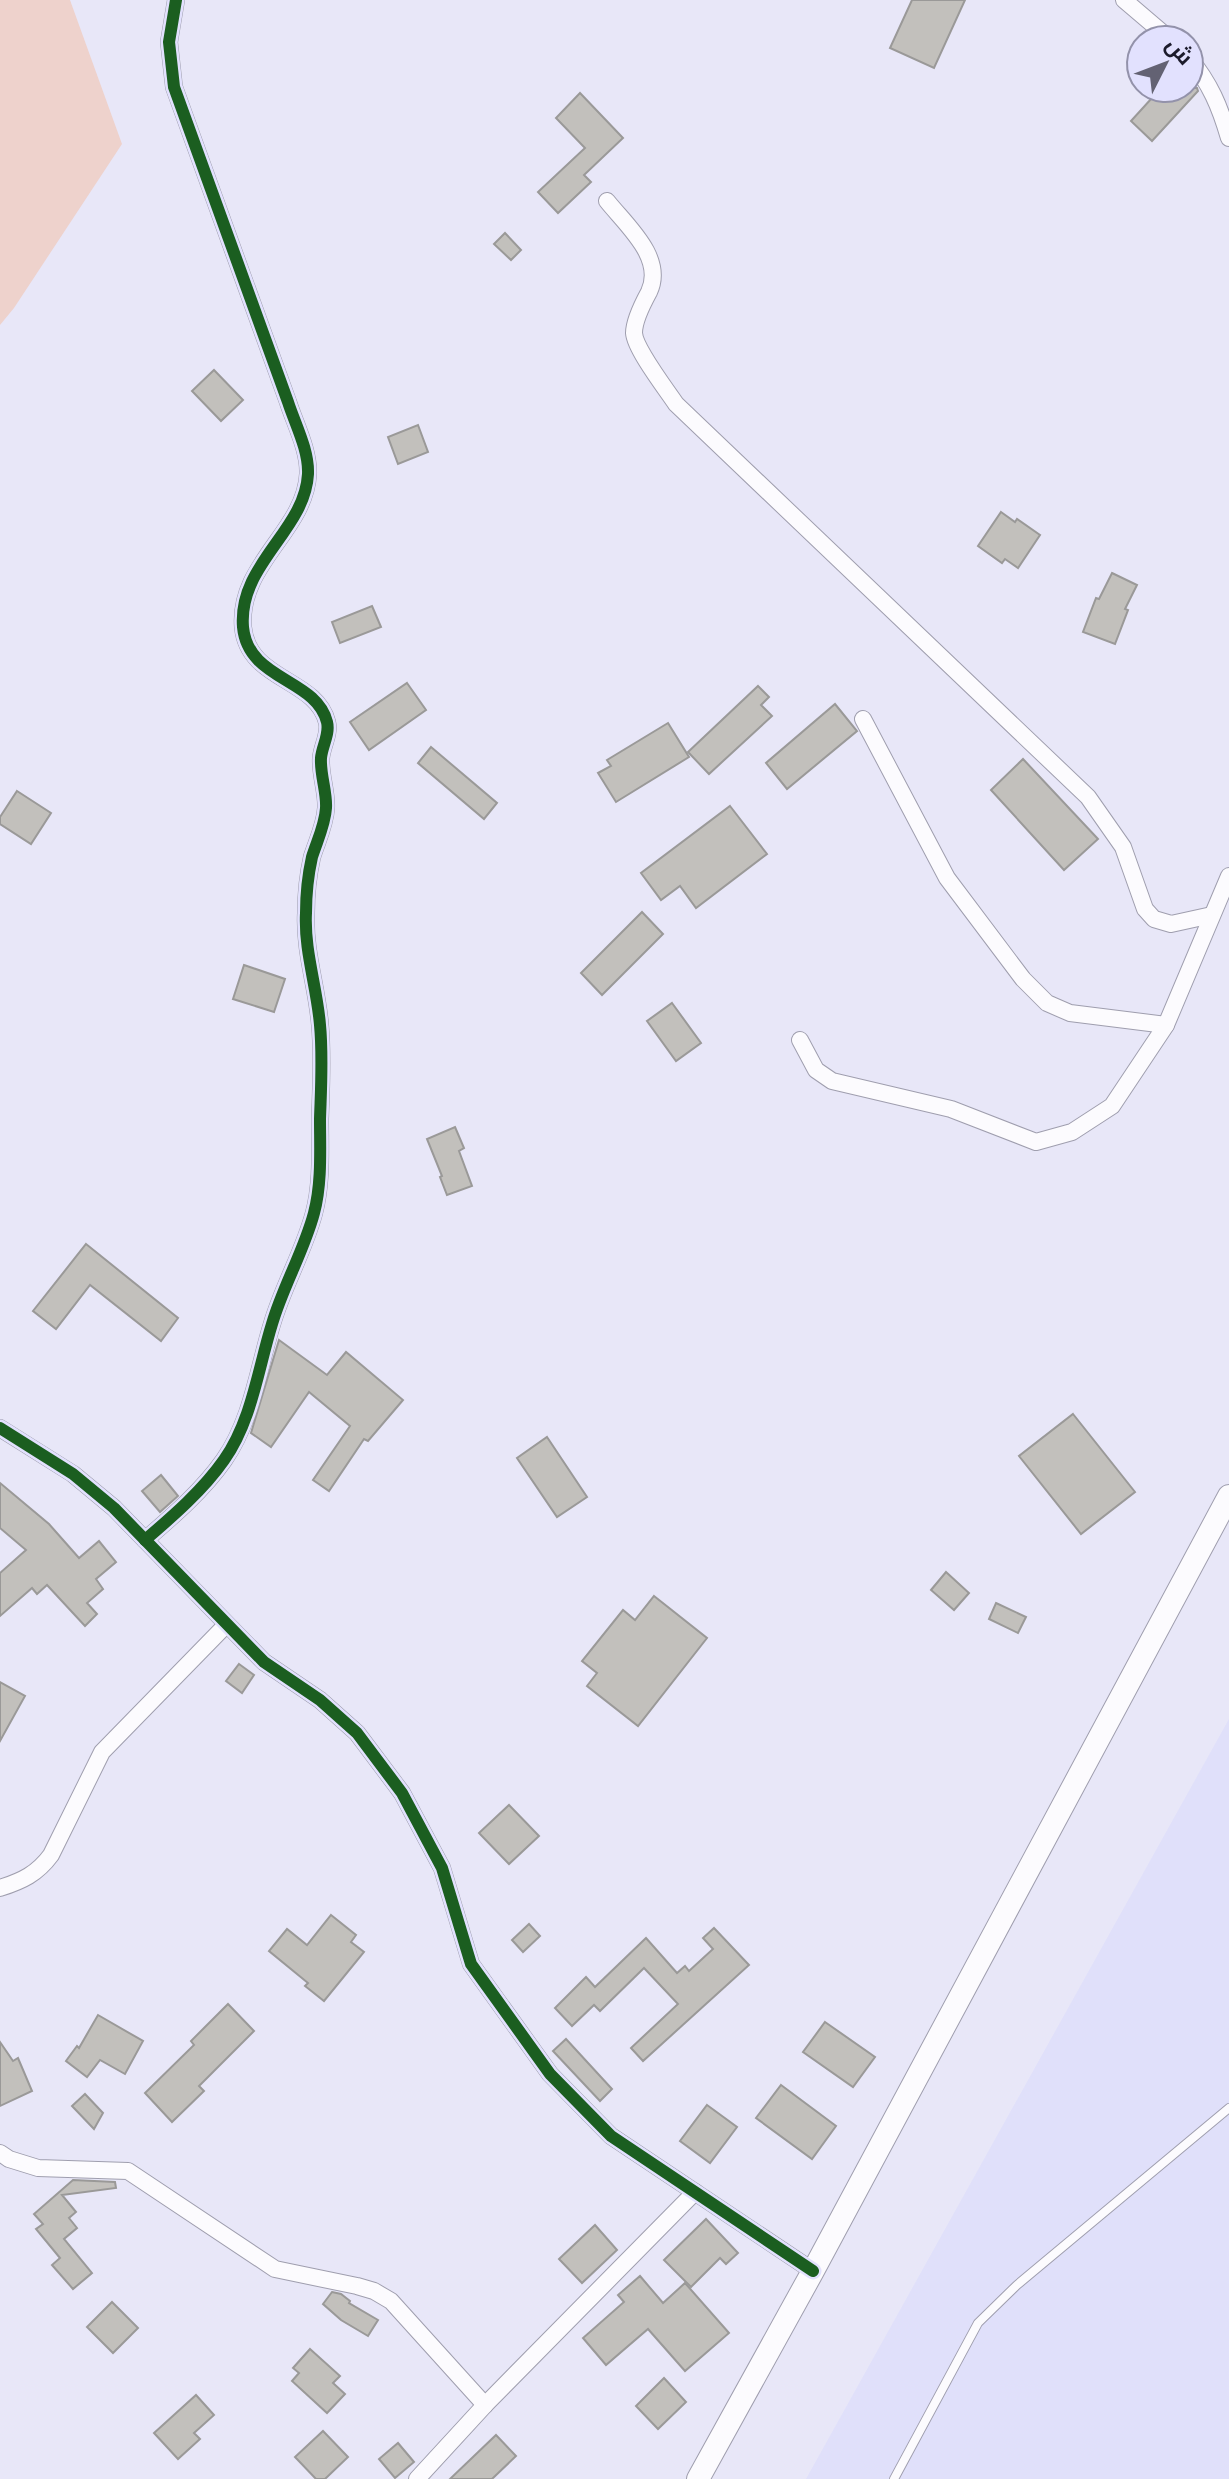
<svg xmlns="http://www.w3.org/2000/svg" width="1229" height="2479" font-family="Merriweather,Cairo,serif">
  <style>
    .built { fill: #e0e0fa }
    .green { fill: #eed2cc }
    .building { fill: #c2c0bc; stroke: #9a9998; stroke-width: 2 }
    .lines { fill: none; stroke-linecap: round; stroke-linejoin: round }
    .service-casing { stroke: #9f9eae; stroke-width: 10 }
    .minor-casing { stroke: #9f9eae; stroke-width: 18 }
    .secondary-casing { stroke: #9f9eae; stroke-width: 24 }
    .service { stroke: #fcfbfe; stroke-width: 8 }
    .minor { stroke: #fcfbfe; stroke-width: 16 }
    .secondary { stroke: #fcfbfe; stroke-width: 22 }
    .cycleway-casing { stroke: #e2e1fe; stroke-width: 17 }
    .cycleway { stroke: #1b5e20; stroke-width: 12 }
  </style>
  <rect width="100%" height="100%" fill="#e8e7f8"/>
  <polygon class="built" points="1229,1719 1229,2479 806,2479"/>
  <polygon class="green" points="0,0 70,0 122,144 14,308 0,325"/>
  <g class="building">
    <polygon points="912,0 965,0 934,68 890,48"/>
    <polygon points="1161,88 1197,88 1198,91 1152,141 1131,121"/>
    <polygon points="580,93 623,138 584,175 591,182 558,213 538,192 585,148 556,118"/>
    <polygon points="505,233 521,250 511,260 494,244"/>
    <polygon points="214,370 243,400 221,421 192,391"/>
    <polygon points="418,425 428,452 398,464 388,437"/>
    <polygon points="1001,512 1015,522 1017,519 1040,535 1018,568 1005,559 1002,563 978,546"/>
    <polygon points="1112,573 1137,585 1125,609 1128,610 1115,644 1083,632 1096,598 1099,599"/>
    <polygon points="372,606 381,627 340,643 332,622"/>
    <polygon points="407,683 426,710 369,750 350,722"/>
    <polygon points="758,686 769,697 761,705 772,716 709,774 688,752"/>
    <polygon points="835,704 857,731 787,789 766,763"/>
    <polygon points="668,723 689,757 616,802 598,773 611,766 607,760"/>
    <polygon points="431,747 497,803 484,819 418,763"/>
    <polygon points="1023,759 1098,839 1064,870 991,790"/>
    <polygon points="17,791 51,813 31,844 0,824 0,817"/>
    <polygon points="730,806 767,854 696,908 680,886 661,900 641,873"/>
    <polygon points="642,912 663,934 602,995 581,973"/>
    <polygon points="244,965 285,979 274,1012 233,999"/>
    <polygon points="672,1003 701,1043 676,1061 647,1021"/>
    <polygon points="455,1127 464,1148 459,1151 472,1186 447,1195 440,1177 442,1176 427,1139"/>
    <polygon points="86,1244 178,1318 161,1341 90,1285 56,1329 33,1311"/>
    <polygon points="279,1340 327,1375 346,1352 403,1400 368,1441 364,1439 329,1491 313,1480 350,1426 309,1392 271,1447 251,1433"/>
    <polygon points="1073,1414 1135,1492 1081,1534 1019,1456"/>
    <polygon points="547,1437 587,1497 557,1517 517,1458"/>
    <polygon points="161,1475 178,1496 160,1512 142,1491"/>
    <polygon points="0,1483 49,1524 79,1558 99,1541 116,1562 96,1579 103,1589 87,1603 97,1614 85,1626 47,1585 37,1594 32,1588 0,1616 0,1573 26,1550 0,1528"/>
    <polygon points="946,1572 969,1593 954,1610 931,1590"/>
    <polygon points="654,1596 707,1638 638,1726 587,1686 597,1673 582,1661 623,1610 635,1620"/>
    <polygon points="996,1603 1026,1617 1018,1633 989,1619"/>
    <polygon points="239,1664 254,1675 242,1693 226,1681"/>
    <polygon points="0,1682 25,1696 0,1741"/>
    <polygon points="509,1805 539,1836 509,1864 479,1833"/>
    <polygon points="331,1915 356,1935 351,1942 364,1952 324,2001 305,1986 308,1983 269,1951 287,1929 307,1945"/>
    <polygon points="529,1924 540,1936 523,1952 512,1940"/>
    <polygon points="714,1928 749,1965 643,2061 631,2048 678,2004 644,1968 600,2011 594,2005 572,2026 555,2008 586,1977 595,1987 646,1938 677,1973 685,1966 689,1971 713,1949 703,1938"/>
    <polygon points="228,2004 254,2031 199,2086 204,2091 172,2122 145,2093 194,2045 191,2041"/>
    <polygon points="98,2015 143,2041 125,2074 100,2060 87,2077 66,2061 77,2046 79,2048"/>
    <polygon points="825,2022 875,2057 853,2087 803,2052"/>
    <polygon points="566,2039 612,2089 600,2101 553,2051"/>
    <polygon points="0,2042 13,2061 18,2058 32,2091 0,2106"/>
    <polygon points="781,2085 836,2126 812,2159 756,2118"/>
    <polygon points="85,2094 103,2113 94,2129 72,2106"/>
    <polygon points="707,2105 737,2127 710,2163 680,2141"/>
    <polygon points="73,2180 115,2182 116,2188 62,2195 76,2212 69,2218 77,2228 64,2239 92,2273 73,2289 52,2265 60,2258 36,2229 43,2224 34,2214"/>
    <polygon points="706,2219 738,2253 726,2264 720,2258 691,2287 664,2260"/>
    <polygon points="595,2225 617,2250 582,2283 559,2259"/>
    <polygon points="640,2276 663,2303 685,2283 729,2333 685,2371 648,2329 606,2365 583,2338 624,2302 618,2295"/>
    <polygon points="332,2292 341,2294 350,2301 349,2303 378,2320 368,2336 341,2320 323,2304"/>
    <polygon points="112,2302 138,2328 113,2353 87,2327"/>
    <polygon points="310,2349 340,2376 333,2383 345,2394 327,2413 292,2381 299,2373 293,2368"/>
    <polygon points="664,2378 686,2402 658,2429 636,2406"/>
    <polygon points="196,2395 214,2415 194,2433 200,2439 178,2459 154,2433"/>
    <polygon points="323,2431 348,2457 325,2479 316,2479 295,2457"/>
    <polygon points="496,2435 516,2456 492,2479 450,2479"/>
    <polygon points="398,2443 414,2462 395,2478 379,2459"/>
  </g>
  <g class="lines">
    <g class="service-casing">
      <polyline id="service" points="894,2479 978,2323 1017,2285 1229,2108"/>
    </g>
    <g class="minor-casing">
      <g id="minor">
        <polyline points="1124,0 1171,40"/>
        <path d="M 1189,58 C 1210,83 1220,107 1229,138"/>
        <path d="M 607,201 C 627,226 665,258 649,292 C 643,303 634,320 634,333 C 635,349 666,389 676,404 L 1088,797 L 1123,847 L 1145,909 L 1154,919 L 1171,924 L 1212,915"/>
        <polyline points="863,719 947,878 1023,979 1047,1003 1070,1013 1166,1025"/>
        <polyline points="800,1040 816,1070 832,1081 951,1109 1036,1142 1072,1132 1112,1106 1166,1025 1229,876"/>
        <polyline points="0,1428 73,1474 114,1508 264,1662 320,1700 357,1733 402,1793 442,1868 471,1964 550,2074 611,2136 813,2271"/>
        <path d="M 145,1540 C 173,1516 203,1490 224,1460 C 252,1420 258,1369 272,1324 C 283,1286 304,1251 314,1213 C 322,1183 320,1149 320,1119 C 321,1088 323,1056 320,1025 C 317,987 304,951 306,913 C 306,894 308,875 312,857 C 317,841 325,825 326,808 C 327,792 320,775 321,758 C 322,746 330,734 327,722 C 316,678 248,681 243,627 C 238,564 305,531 308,474 C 309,450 295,424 288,402 L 174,87 L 169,42 L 176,0"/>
        <path d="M 0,1888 C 22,1881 37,1874 51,1855 L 102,1752 L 226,1625"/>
        <polyline points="0,2153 9,2159 38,2168 128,2171 275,2269 357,2286 374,2291 391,2301 485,2405 695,2192"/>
        <polyline points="417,2479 485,2405"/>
      </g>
    </g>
    <g class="secondary-casing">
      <polyline id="secondary" points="698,2479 813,2271 1229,1496"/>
    </g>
    <use href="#service" class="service"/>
    <use href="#minor" class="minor"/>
    <use href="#secondary" class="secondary"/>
    <g class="cycleway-casing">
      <g id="cycleway">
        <polyline points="0,1428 73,1474 114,1508 264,1662 320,1700 357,1733 402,1793 442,1868 471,1964 550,2074 611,2136 813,2271"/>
        <path d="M 145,1540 C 173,1516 203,1490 224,1460 C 252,1420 258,1369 272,1324 C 283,1286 304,1251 314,1213 C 322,1183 320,1149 320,1119 C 321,1088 323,1056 320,1025 C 317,987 304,951 306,913 C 306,894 308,875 312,857 C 317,841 325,825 326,808 C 327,792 320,775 321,758 C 322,746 330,734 327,722 C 316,678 248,681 243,627 C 238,564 305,531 308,474 C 309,450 295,424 288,402 L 174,87 L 169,42 L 176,0"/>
      </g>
    </g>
    <use href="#cycleway" class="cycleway"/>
  </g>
  <g transform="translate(1165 64) rotate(48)"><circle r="38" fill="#e2e1fe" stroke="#9392aa" stroke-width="2"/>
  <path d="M0-6L14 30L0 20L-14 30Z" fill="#636273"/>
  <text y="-12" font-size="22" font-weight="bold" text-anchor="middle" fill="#1c1b2c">ش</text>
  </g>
</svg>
